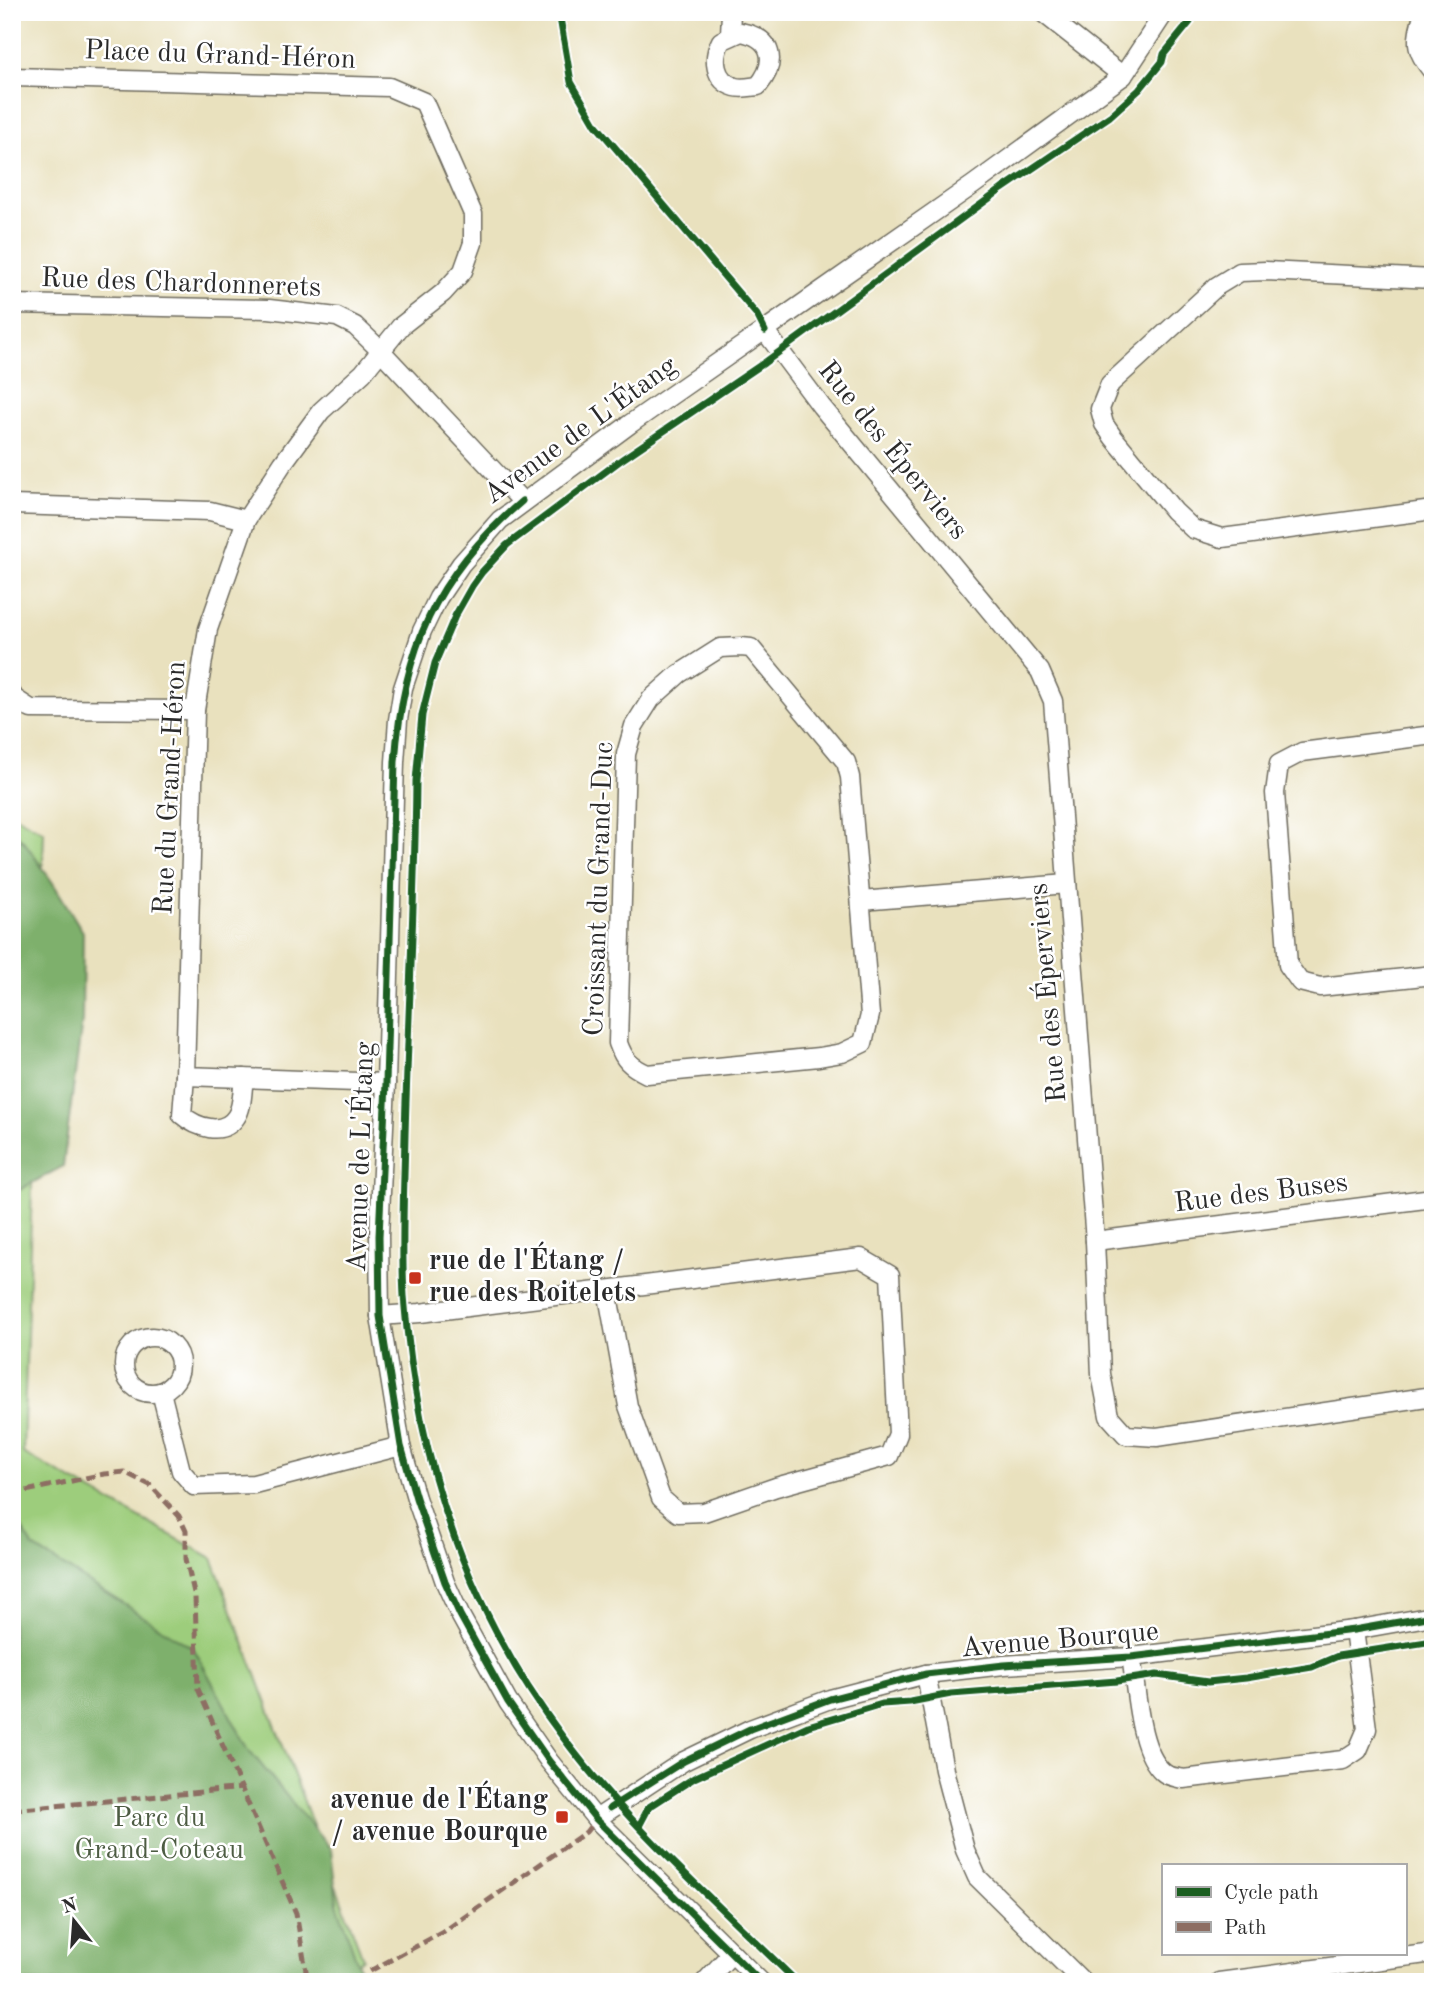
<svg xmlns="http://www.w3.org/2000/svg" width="1445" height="1994" font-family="'Old Standard TT',serif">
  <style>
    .green { fill: #9dcd7c; stroke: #647c54; stroke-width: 2 }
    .forest { fill: #7eb06c; stroke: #546e4c; stroke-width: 2 }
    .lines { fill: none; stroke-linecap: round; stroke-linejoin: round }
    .street-casing { stroke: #6e6b5e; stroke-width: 21 }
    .street { stroke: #fff; stroke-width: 18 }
    .quiet { stroke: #8d6e63; stroke-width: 5; stroke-dasharray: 10 5; stroke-linecap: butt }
    .cycleway-casing { stroke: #fff; stroke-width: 11 }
    .cycleway { stroke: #1b5e20; stroke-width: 7 }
    .poi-dot { fill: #c8321e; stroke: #fff; stroke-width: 2.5 }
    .labels { text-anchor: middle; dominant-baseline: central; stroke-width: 5; stroke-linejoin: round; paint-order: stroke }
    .street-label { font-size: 28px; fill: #2b2b2b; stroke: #fff }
    .poi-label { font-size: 28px; font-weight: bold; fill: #2b2b2b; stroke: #fff; text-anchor: start }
    .park-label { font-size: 28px; fill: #4d5c43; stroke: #fff }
  </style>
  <rect width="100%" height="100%" fill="#fff"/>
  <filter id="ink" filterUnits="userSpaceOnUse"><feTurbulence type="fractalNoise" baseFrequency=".0143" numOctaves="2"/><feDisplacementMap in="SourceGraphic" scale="14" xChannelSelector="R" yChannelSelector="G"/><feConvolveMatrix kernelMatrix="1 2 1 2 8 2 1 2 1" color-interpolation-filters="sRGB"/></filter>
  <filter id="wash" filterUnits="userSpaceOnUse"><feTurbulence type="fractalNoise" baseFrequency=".00686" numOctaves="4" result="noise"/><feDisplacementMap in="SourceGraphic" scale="28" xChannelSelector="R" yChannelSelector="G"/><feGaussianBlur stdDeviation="1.57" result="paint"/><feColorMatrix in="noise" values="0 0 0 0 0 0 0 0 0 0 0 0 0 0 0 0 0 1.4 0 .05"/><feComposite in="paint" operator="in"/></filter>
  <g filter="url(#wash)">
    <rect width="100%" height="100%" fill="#e9e1be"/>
    <polygon class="green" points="12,814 44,832 23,1453 212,1558 363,1958 338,1982 12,1982"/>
    <g class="forest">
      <polygon points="12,830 25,843 53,883 83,932 82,1021 63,1166 12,1194"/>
      <polygon points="12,1511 32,1546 194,1649 249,1750 331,1850 337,1903 364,1982 12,1982"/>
    </g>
  </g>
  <g filter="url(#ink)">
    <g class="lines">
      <g class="street-casing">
        <g id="street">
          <polyline points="1042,12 1123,76"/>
          <path d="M 1424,12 C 1416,40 1413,49 1433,72"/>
          <path d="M 741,32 C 773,38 778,62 758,86 C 750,87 742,89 735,87 C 714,81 712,58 721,41 Z"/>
          <polyline points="730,35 731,12"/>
          <polyline points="12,77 389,87 424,102 473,214 473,243 463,271 443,293 401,326 363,373 321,411 283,463 246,520 208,629 195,710 185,1076 386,1083"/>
          <polyline points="1433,279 1266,271 1240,272 1217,286 1110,384 1100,409 1104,424 1113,437 1174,511 1193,529 1222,538 1433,510"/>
          <polyline points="12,304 269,309 337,317 355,326 380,350 522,501"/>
          <polyline points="765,331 821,406 1040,671 1053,701 1095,1241 1101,1374 1109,1416 1126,1435 1157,1437 1433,1396"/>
          <polyline points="12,505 210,511 246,520"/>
          <path d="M 741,647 L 751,648 L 846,762 L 850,777 L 870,1015 L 863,1043 L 842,1053 L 819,1057 L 647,1074 C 630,1066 624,1060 618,1043 L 626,754 L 634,726 L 651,699 L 679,674 L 720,648 Z"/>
          <polyline points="12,694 14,698 31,709 195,710"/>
          <polyline points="1433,735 1302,752 1279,764 1275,793 1288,965 1300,982 1320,987 1433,975"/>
          <polyline points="861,901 1067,884"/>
          <path d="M 185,1076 L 182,1115 C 196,1127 223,1137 236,1117 C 243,1107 242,1090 244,1078"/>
          <polyline points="1095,1241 1433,1198"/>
          <polyline points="380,1316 420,1313 861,1258 890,1275 898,1434 889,1456 776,1487 704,1512 678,1513 661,1498 628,1406 607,1290"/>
          <circle cx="152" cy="1365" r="28"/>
          <polyline points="161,1392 181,1471 194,1486 254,1484 401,1446"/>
          <path d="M 1131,1657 C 1137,1689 1138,1750 1163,1772 C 1168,1777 1176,1777 1183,1779 L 1343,1760 L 1358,1750 L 1367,1729 L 1354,1630"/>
          <polyline points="926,1674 944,1770 965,1850 977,1877 1083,1982"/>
          <polyline points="596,1819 684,1761 750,1729 830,1699 926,1674 1004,1665 1131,1657 1354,1630 1433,1616"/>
          <polyline points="705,1982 732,1953"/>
          <polyline points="761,1982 596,1819 549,1761 508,1702 460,1615 445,1582 416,1498 401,1446 380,1316 379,1236 386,1083 395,762 398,720 403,688 422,631 438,598 461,564 500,520 630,424 973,185 1123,76 1165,12"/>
          <polyline points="1219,1982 1433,1953"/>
        </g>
      </g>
      <use href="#street" class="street"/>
      <g class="quiet">
        <polyline points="12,1494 104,1474 124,1472 150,1485 179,1516 186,1531 186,1559 195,1597 198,1689 296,1913 308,1982"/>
        <polyline points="12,1810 243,1788"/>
        <polyline points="370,1971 443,1932 586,1832 596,1819"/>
      </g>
      <g class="cycleway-casing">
        <g id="cycleway">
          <polyline points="559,12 571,82 596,125 757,315 765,331"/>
          <path d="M 522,501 C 435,576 403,649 395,762 L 386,1083 L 379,1236 L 380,1316 L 401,1446 L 416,1498 L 445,1582 L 460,1615 L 508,1702 L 549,1761 L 596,1819 L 761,1982"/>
          <polyline points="610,1808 684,1761 750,1729 830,1699 926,1674 1004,1665 1131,1657 1354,1630 1433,1616"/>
          <polyline points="639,1826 649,1807 694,1778 808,1726 882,1704 910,1702 951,1694 1117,1681 1157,1675 1208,1682 1246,1678 1312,1667 1338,1656 1433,1641"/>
          <path d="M 797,1982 C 716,1902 630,1828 562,1736 C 465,1607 416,1456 404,1296 C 401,1242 404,1189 405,1135 C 408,1017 415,899 416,781 L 422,715 L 435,663 L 455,616 L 472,586 L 482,572 L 507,545 L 621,460 L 764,363 L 1002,189 L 1110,116 L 1139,90 L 1162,62 L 1164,54 L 1190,22 L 1193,12"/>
        </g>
      </g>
      <use href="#cycleway" class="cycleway"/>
    </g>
  </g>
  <g class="poi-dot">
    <rect x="408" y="1271" width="14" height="14" rx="3.5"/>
    <rect x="555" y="1810" width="14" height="14" rx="3.5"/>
  </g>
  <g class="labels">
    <g class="street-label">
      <text transform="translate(220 56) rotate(2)">Place du Grand-Héron</text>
      <text transform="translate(181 284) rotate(2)">Rue des Chardonnerets</text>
      <text transform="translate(581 431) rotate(-36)">Avenue de L'Étang</text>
      <text transform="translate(892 451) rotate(51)">Rue des Éperviers</text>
      <text transform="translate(171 788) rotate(-87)">Rue du Grand-Héron</text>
      <text transform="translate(600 889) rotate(-88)">Croissant du Grand-Duc</text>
      <text transform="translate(1049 993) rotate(-95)">Rue des Éperviers</text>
      <text transform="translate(362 1157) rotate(-88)">Avenue de L'Étang</text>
      <text transform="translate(1261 1194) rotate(-7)">Rue des Buses</text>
      <text transform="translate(1060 1641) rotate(-5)">Avenue Bourque</text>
    </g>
    <g class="poi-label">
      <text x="429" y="1262">rue de l'Étang /<tspan x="429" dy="32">rue des Roitelets</tspan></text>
      <text x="548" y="1801" text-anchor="end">avenue de l'Étang<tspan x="548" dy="32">/ avenue Bourque</tspan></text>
    </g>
    <g class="park-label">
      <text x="159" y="1819">Parc du<tspan x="159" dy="32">Grand-Coteau</tspan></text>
    </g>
  </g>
  <rect width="1445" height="1994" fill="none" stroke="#fff" stroke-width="42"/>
  <rect x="1162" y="1864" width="245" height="91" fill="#ffffff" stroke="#aaaaaa" stroke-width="2"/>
  <rect x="1176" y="1887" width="35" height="10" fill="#1b5e20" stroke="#aaaaaa" stroke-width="2"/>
  <text x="1224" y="1899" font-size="21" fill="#2b2b2b">Cycle path</text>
  <rect x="1176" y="1922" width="35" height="10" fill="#8d6e63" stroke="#aaaaaa" stroke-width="2"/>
  <text x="1224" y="1934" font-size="21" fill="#2b2b2b">Path</text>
  <g transform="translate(74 1921) rotate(343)" stroke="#ffffff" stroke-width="5" paint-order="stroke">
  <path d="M0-5L12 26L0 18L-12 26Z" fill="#2b2b2b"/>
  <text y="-10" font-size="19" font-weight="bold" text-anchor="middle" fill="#2b2b2b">N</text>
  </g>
</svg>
